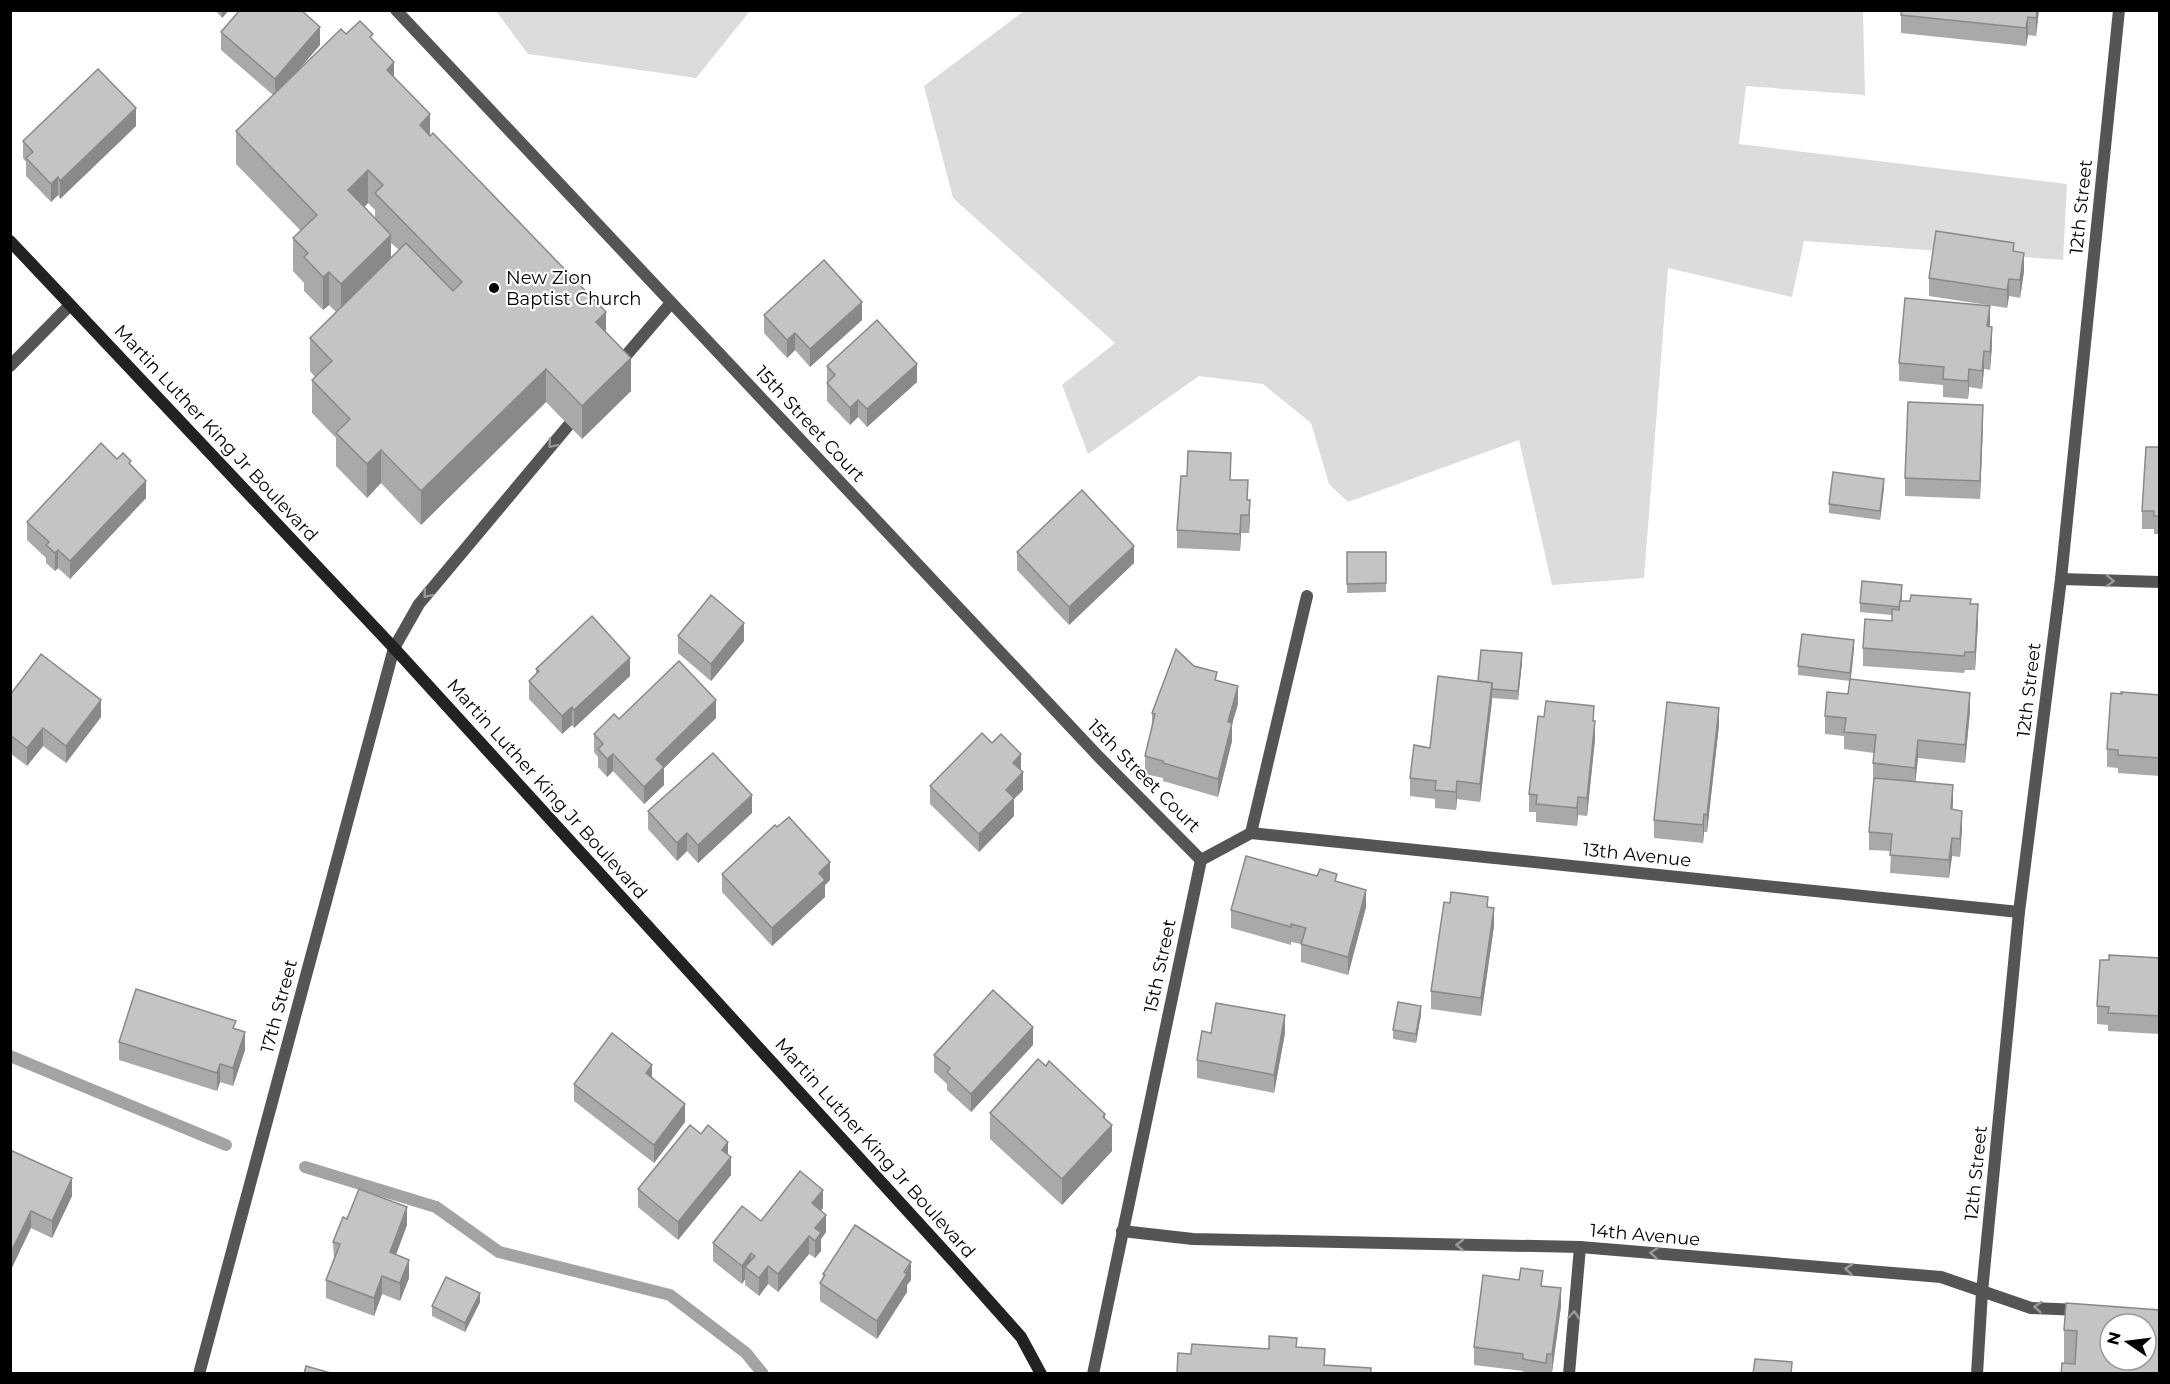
<svg xmlns="http://www.w3.org/2000/svg" width="2170" height="1384" font-family="Montserrat,sans-serif">
  <style>
    .green { fill: #dcdcdc }
    .lines { fill: none; stroke-linecap: round; stroke-linejoin: round }
    .stream { stroke: #a3a3a3; stroke-width: 12 }
    .service { stroke: #555; stroke-width: 12 }
    .minor { stroke: #555; stroke-width: 12 }
    .secondary { stroke: #222; stroke-width: 12 }
    .wall { fill: #a9a9a9; fill-rule: evenodd }
    .shaded-wall { fill: #898989 }
    .building { fill: #c4c4c4; stroke: #898989; stroke-width: 1.5; fill-rule: evenodd }
    .oneway { stroke: #999 }
    .poi-dot { fill: #000; stroke: #fff; stroke-width: 2 }
    .labels { text-anchor: middle; dominant-baseline: central; stroke-width: 4.5; stroke-linejoin: round; paint-order: stroke }
    .street-label { font-size: 18px; fill: #000; stroke: #fff }
    .poi-label { font-size: 18px; fill: #000; stroke: #fff; text-anchor: start }
  </style>
  <rect width="100%" height="100%" fill="#fff"/>
  <g class="green">
    <polygon points="496,11 750,11 696,78 528,54"/>
    <polygon points="1024,11 1863,11 1865,95 1746,86 1739,144 2067,184 2063,260 1804,241 1792,297 1668,268 1644,578 1552,585 1519,440 1348,502 1329,484 1311,423 1263,384 1199,376 1088,454 1062,385 1115,343 953,198 924,86"/>
  </g>
  <g class="lines">
    <g class="stream">
      <polyline points="10,1056 226,1145"/>
      <polyline points="305,1167 436,1207 499,1252 670,1295 746,1353 763,1374"/>
    </g>
    <g class="service">
      <polyline points="617,366 671,303"/>
      <polyline points="394,648 419,604 578,414"/>
      <polyline points="1569,1374 1580,1247"/>
    </g>
    <g class="minor">
      <polyline points="396,10 1099,757 1201,860"/>
      <polyline points="10,366 70,305"/>
      <polyline points="2061,579 2160,582"/>
      <polyline points="1251,833 2019,912"/>
      <polyline points="1122,1231 1193,1239 1580,1247 1941,1277 2031,1308 2080,1310"/>
      <polyline points="199,1374 394,648"/>
      <polyline points="1093,1374 1201,860 1251,833 1307,596"/>
      <polyline points="1977,1374 1982,1292 2019,912 2061,579 2119,10"/>
    </g>
    <polyline class="secondary" points="10,241 394,648 956,1264 1021,1337 1041,1374"/>
  </g>
  <g class="wall">
    <polygon points="215,10 229,10 222,18"/>
    <polygon points="2039,10 2036,36 2028,35 2026,46 1901,33 1901,15"/>
    <path d="M 221,32 L 320,45 L 293,76 L 346,34 L 373,40 L 394,78 L 430,135 L 606,333 L 631,391 L 582,439 L 546,402 L 421,525 L 381,483 L 367,498 L 336,466 L 336,438 L 312,413 L 312,380 L 315,377 L 310,371 L 310,338 L 336,312 L 329,305 L 323,310 L 304,291 L 304,283 L 293,271 L 293,238 L 301,231 L 236,164 L 236,131 L 273,95 L 221,50 ZM 368,203 L 375,210 L 375,219 L 364,207 ZM 391,243 L 399,250 L 391,258 Z"/>
    <polygon points="136,126 60,199 58,195 51,202 26,176 26,162 23,158 23,141"/>
    <polygon points="2014,252 2024,271 2020,298 2009,296 2007,308 1929,296 1929,278"/>
    <polygon points="764,315 862,320 810,367 795,350 787,358 764,333"/>
    <polygon points="1989,326 1992,345 1990,370 1984,369 1982,389 1969,387 1968,399 1943,397 1943,385 1899,381 1899,363"/>
    <polygon points="827,366 917,382 867,427 858,417 850,425 827,401"/>
    <polygon points="1983,423 1980,499 1905,496 1905,478"/>
    <polygon points="2160,447 2160,534 2154,534 2154,529 2142,529 2142,511"/>
    <polygon points="117,459 131,466 146,498 70,579 58,568 55,571 46,563 46,558 27,540 27,522"/>
    <polygon points="1231,480 1248,500 1250,518 1249,533 1241,533 1240,551 1177,548 1177,530"/>
    <polygon points="1884,488 1880,520 1829,513 1829,504"/>
    <polygon points="1017,552 1134,563 1069,625 1017,570"/>
    <polygon points="1347,552 1386,552 1386,592 1347,593"/>
    <polygon points="1902,594 1902,601 1971,604 1978,622 1975,670 1965,670 1964,673 1863,666 1863,648 1892,621 1892,615 1860,612 1860,603"/>
    <polygon points="678,636 744,641 711,681 678,653"/>
    <polygon points="1854,649 1851,679 1970,711 1965,763 1918,758 1915,782 1953,803 1952,810 1962,828 1960,857 1952,856 1949,878 1890,873 1891,851 1869,850 1869,832 1874,781 1873,781 1873,763 1874,753 1844,749 1844,736 1825,734 1825,716 1848,694 1850,681 1798,675 1798,666"/>
    <polygon points="1522,662 1518,700 1492,698 1480,802 1457,799 1456,810 1435,808 1435,799 1410,796 1410,778 1430,748 1478,681"/>
    <polygon points="1194,666 1217,681 1238,704 1232,724 1232,741 1218,797 1163,781 1163,778 1145,774 1145,756 1152,727 1152,713"/>
    <polygon points="536,669 630,676 574,728 572,725 562,734 529,699 529,681 536,674"/>
    <polygon points="2122,694 2160,695 2160,776 2118,773 2118,768 2107,767 2107,749"/>
    <polygon points="10,695 101,717 66,763 43,746 27,766 10,753"/>
    <polygon points="716,718 664,768 664,785 644,804 613,771 607,777 598,767 598,757 594,752 594,734 619,719"/>
    <polygon points="1594,721 1595,739 1587,816 1578,815 1577,826 1536,822 1536,812 1529,812 1529,794"/>
    <polygon points="1719,725 1707,832 1704,832 1703,843 1654,838 1654,820"/>
    <polygon points="1021,770 1023,790 1014,799 1014,816 979,852 930,804 930,786"/>
    <polygon points="648,811 752,813 698,863 687,851 677,861 648,829"/>
    <polygon points="722,874 830,880 825,885 825,897 772,946 722,892"/>
    <polygon points="1337,881 1366,907 1348,975 1301,962 1301,944 1291,942 1291,945 1231,928 1231,910"/>
    <polygon points="1488,907 1494,926 1481,1016 1431,1009 1431,991"/>
    <polygon points="2160,958 2160,1034 2108,1031 2108,1025 2097,1024 2097,1006"/>
    <polygon points="1421,1015 1416,1043 1393,1039 1393,1030"/>
    <polygon points="236,1029 245,1050 233,1086 220,1082 217,1091 119,1060 119,1042"/>
    <polygon points="1211,1033 1285,1033 1274,1093 1197,1078 1197,1060"/>
    <polygon points="1033,1045 971,1112 947,1090 947,1084 934,1072 934,1055"/>
    <polygon points="652,1078 685,1122 654,1163 574,1101 574,1084"/>
    <polygon points="990,1113 1105,1119 1112,1151 1062,1205 990,1139"/>
    <polygon points="10,1150 72,1196 52,1238 31,1228"/>
    <polygon points="728,1155 731,1175 678,1240 638,1207 638,1189"/>
    <polygon points="823,1208 821,1210 826,1232 821,1239 821,1251 815,1258 809,1254 778,1292 768,1284 759,1296 745,1285 745,1279 742,1284 713,1261 713,1243 761,1221"/>
    <polygon points="347,1219 407,1225 396,1255 409,1278 400,1301 382,1294 374,1316 326,1298 326,1280 334,1260 333,1242"/>
    <polygon points="823,1274 911,1280 907,1285 907,1292 877,1339 820,1301 820,1283 823,1279"/>
    <polygon points="1543,1286 1561,1306 1552,1372 1547,1372 1547,1374 1523,1374 1523,1371 1474,1365 1474,1347"/>
    <polygon points="480,1302 465,1332 432,1316 432,1306"/>
    <polygon points="2160,1310 2160,1374 2064,1363 2064,1330"/>
  </g>
  <g class="shaded-wall">
    <polygon points="222,10 229,10 222,18"/>
    <polygon points="2037,10 2039,10 2036,36 2036,18"/>
    <polygon points="2028,17 2028,35 2026,46 2026,28"/>
    <polygon points="320,27 320,45 275,97 275,79"/>
    <polygon points="394,62 394,95 387,70"/>
    <polygon points="136,108 136,126 60,199 60,181"/>
    <polygon points="430,114 430,148 420,125"/>
    <polygon points="368,170 368,203 348,224 348,190"/>
    <polygon points="58,177 58,195 51,202 51,184"/>
    <polygon points="391,235 391,269 341,318 341,284"/>
    <polygon points="2024,253 2024,271 2020,298 2020,280"/>
    <polygon points="329,272 329,305 323,310 323,277"/>
    <polygon points="2009,279 2009,296 2007,308 2007,290"/>
    <polygon points="862,302 862,320 810,367 810,349"/>
    <polygon points="1990,306 1990,324 1987,344 1987,326"/>
    <polygon points="606,312 606,345 596,322"/>
    <polygon points="1992,327 1992,345 1990,370 1990,352"/>
    <polygon points="795,333 795,350 787,358 787,340"/>
    <polygon points="1984,351 1984,369 1982,389 1982,371"/>
    <polygon points="631,358 631,391 582,439 582,406"/>
    <polygon points="917,364 917,382 867,427 867,409"/>
    <polygon points="546,369 546,402 421,525 421,491"/>
    <polygon points="1969,369 1969,387 1968,399 1968,381"/>
    <polygon points="858,400 858,417 850,425 850,408"/>
    <polygon points="1983,405 1983,423 1980,499 1980,481"/>
    <polygon points="381,450 381,483 367,498 367,464"/>
    <polygon points="1884,479 1884,488 1880,520 1880,511"/>
    <polygon points="146,481 146,498 70,579 70,561"/>
    <polygon points="1250,500 1250,518 1249,533 1249,515"/>
    <polygon points="1241,515 1241,533 1240,551 1240,534"/>
    <polygon points="1134,546 1134,563 1069,625 1069,607"/>
    <polygon points="58,550 58,568 55,571 55,553"/>
    <polygon points="1978,604 1978,622 1975,670 1975,652"/>
    <polygon points="744,623 744,641 711,681 711,664"/>
    <polygon points="1854,640 1854,649 1850,682 1850,673"/>
    <polygon points="1522,653 1522,662 1518,700 1518,691"/>
    <polygon points="630,658 630,676 574,728 574,710"/>
    <polygon points="1492,683 1492,701 1480,802 1480,784"/>
    <polygon points="1238,686 1238,704 1232,724 1232,741 1218,797 1218,779 1228,722"/>
    <polygon points="1970,693 1970,711 1965,763 1965,745"/>
    <polygon points="101,700 101,717 66,763 66,746"/>
    <polygon points="716,700 716,718 664,768 664,785 644,804 644,787 656,759"/>
    <polygon points="572,707 572,725 562,734 562,716"/>
    <polygon points="1719,708 1719,725 1707,832 1707,815"/>
    <polygon points="1595,721 1595,739 1587,816 1587,798"/>
    <polygon points="43,728 43,746 27,766 27,748"/>
    <polygon points="1918,740 1918,758 1915,786 1915,768"/>
    <polygon points="613,754 613,771 607,777 607,759"/>
    <polygon points="1021,754 1021,772 1013,763"/>
    <polygon points="1023,772 1023,790 1014,799 1014,816 979,852 979,834 1006,790"/>
    <polygon points="1457,781 1457,799 1456,810 1456,792"/>
    <polygon points="1953,785 1953,803 1951,827 1951,809"/>
    <polygon points="752,795 752,813 698,863 698,845"/>
    <polygon points="1578,797 1578,815 1577,826 1577,808"/>
    <polygon points="1962,811 1962,828 1960,857 1960,839"/>
    <polygon points="1704,814 1704,832 1703,843 1703,825"/>
    <polygon points="687,833 687,851 677,861 677,843"/>
    <polygon points="1952,838 1952,856 1949,878 1949,860"/>
    <polygon points="830,862 830,880 825,885 825,897 772,946 772,928 819,873"/>
    <polygon points="1366,890 1366,907 1348,975 1348,957"/>
    <polygon points="1494,908 1494,926 1481,1016 1481,998"/>
    <polygon points="1421,1006 1421,1015 1416,1043 1416,1034"/>
    <polygon points="1285,1015 1285,1033 1274,1093 1274,1075"/>
    <polygon points="1033,1027 1033,1045 971,1112 971,1094"/>
    <polygon points="245,1032 245,1050 233,1086 233,1068"/>
    <polygon points="220,1064 220,1082 217,1091 217,1073"/>
    <polygon points="652,1065 652,1083 646,1073"/>
    <polygon points="685,1104 685,1122 654,1163 654,1145"/>
    <polygon points="1105,1114 1105,1132 1112,1125 1112,1151 1062,1205 1062,1179"/>
    <polygon points="728,1142 728,1160 722,1150"/>
    <polygon points="731,1157 731,1175 678,1240 678,1222"/>
    <polygon points="72,1178 72,1196 52,1238 52,1221"/>
    <polygon points="823,1190 823,1208 812,1221 812,1203"/>
    <polygon points="407,1207 407,1225 390,1270 390,1252"/>
    <polygon points="31,1211 31,1228 10,1272 10,1254"/>
    <polygon points="826,1215 826,1232 821,1239 821,1251 815,1258 815,1228"/>
    <polygon points="809,1236 809,1254 778,1292 778,1274"/>
    <polygon points="751,1253 751,1271 745,1267 745,1279 742,1284 742,1266"/>
    <polygon points="409,1260 409,1278 400,1301 400,1283"/>
    <polygon points="911,1262 911,1280 907,1285 907,1292 877,1339 877,1321"/>
    <polygon points="768,1266 768,1284 759,1296 759,1278"/>
    <polygon points="382,1276 382,1294 374,1316 374,1298"/>
    <polygon points="1561,1288 1561,1306 1552,1372 1552,1354"/>
    <polygon points="480,1293 480,1302 465,1332 465,1323"/>
  </g>
  <g class="building">
    <polygon points="240,10 301,10 320,27 275,79 221,32"/>
    <polygon points="1901,10 2037,10 2036,18 2028,17 2026,28 1901,15"/>
    <polygon points="360,21 373,34 370,37 394,62 387,70 430,114 420,125 430,136 433,133 606,312 596,322 631,358 582,406 546,369 421,491 381,450 367,464 336,433 350,419 312,380 332,361 310,338 406,243 453,291 462,282 375,193 383,185 368,170 348,190 391,235 341,284 329,272 323,277 304,257 308,253 293,238 317,215 236,131 341,29 346,34"/>
    <polygon points="98,69 136,108 60,181 58,177 51,184 26,158 33,152 23,141"/>
    <polygon points="1936,231 2014,243 2013,251 2024,253 2020,280 2009,279 2007,290 1929,278"/>
    <polygon points="824,260 862,302 810,349 795,333 787,340 764,315"/>
    <polygon points="1905,298 1990,306 1987,326 1992,327 1990,352 1984,351 1982,371 1969,369 1968,381 1943,379 1944,367 1899,363"/>
    <polygon points="877,320 917,364 867,409 858,400 850,408 827,383 835,375 827,366"/>
    <polygon points="1908,402 1983,405 1980,481 1905,478"/>
    <polygon points="101,443 117,459 123,453 131,461 129,463 146,481 70,561 58,550 55,553 46,545 49,542 27,522"/>
    <polygon points="2146,447 2160,447 2160,516 2154,516 2154,511 2142,511"/>
    <polygon points="1188,451 1231,453 1230,480 1248,480 1247,500 1250,500 1249,515 1241,515 1240,534 1177,530 1181,476 1187,476"/>
    <polygon points="1833,472 1884,479 1880,511 1829,504"/>
    <polygon points="1082,490 1134,546 1069,607 1017,552"/>
    <polygon points="1347,552 1386,552 1386,583 1347,584"/>
    <polygon points="1862,581 1902,585 1900,607 1860,603"/>
    <polygon points="711,595 744,623 711,664 678,636"/>
    <polygon points="1911,595 1971,599 1970,604 1978,604 1975,652 1965,652 1964,656 1863,648 1865,619 1892,621 1892,609 1899,610 1900,601 1910,601"/>
    <polygon points="592,616 630,658 574,710 572,707 562,716 529,681 539,671 536,669"/>
    <polygon points="1802,634 1854,640 1850,673 1798,666"/>
    <polygon points="1176,649 1194,666 1217,672 1215,680 1238,686 1228,722 1232,723 1218,779 1163,763 1163,761 1145,756 1155,714 1152,713"/>
    <polygon points="1481,650 1522,653 1518,691 1492,689 1492,683 1478,681"/>
    <polygon points="41,654 101,700 66,746 43,728 27,748 10,735 10,695"/>
    <polygon points="679,661 716,700 656,759 664,767 644,787 613,754 607,759 598,749 603,744 594,734 614,714 619,719"/>
    <polygon points="1438,676 1492,683 1480,784 1457,781 1456,792 1435,790 1436,781 1410,778 1414,745 1430,748"/>
    <polygon points="1850,679 1970,693 1965,745 1918,740 1915,768 1873,763 1876,735 1844,732 1846,718 1825,716 1827,692 1848,694"/>
    <polygon points="2121,692 2160,695 2160,758 2118,755 2118,750 2107,749 2111,693 2122,694"/>
    <polygon points="1546,701 1594,706 1593,721 1595,721 1587,798 1578,797 1577,808 1536,804 1537,795 1529,794 1538,716 1544,717"/>
    <polygon points="1667,702 1719,708 1707,815 1704,814 1703,825 1654,820"/>
    <polygon points="982,733 992,743 1001,734 1021,754 1013,763 1023,772 1006,790 1014,798 979,834 930,786"/>
    <polygon points="713,753 752,795 698,845 687,833 677,843 648,811"/>
    <polygon points="1874,778 1953,785 1951,809 1962,811 1960,839 1952,838 1949,860 1890,855 1892,834 1869,832"/>
    <polygon points="789,817 830,862 819,873 825,880 772,928 722,874 775,825 777,827"/>
    <polygon points="1246,856 1317,876 1320,869 1337,874 1335,881 1366,890 1348,957 1301,944 1306,928 1291,924 1291,927 1231,910"/>
    <polygon points="1451,892 1488,897 1487,907 1494,908 1481,998 1431,991 1444,902 1450,903"/>
    <polygon points="2109,955 2160,958 2160,1016 2108,1013 2109,1007 2097,1006 2100,960 2109,960"/>
    <polygon points="136,989 236,1021 233,1028 245,1032 233,1068 220,1064 217,1073 119,1042"/>
    <polygon points="993,990 1033,1027 971,1094 947,1072 950,1068 934,1055"/>
    <polygon points="1398,1002 1421,1006 1416,1034 1393,1030"/>
    <polygon points="1216,1003 1285,1015 1274,1075 1197,1060 1202,1031 1211,1033"/>
    <polygon points="612,1033 652,1065 646,1073 685,1104 654,1145 574,1084"/>
    <polygon points="1038,1059 1046,1066 1049,1061 1105,1114 1103,1117 1112,1125 1062,1179 990,1113"/>
    <polygon points="690,1125 701,1134 708,1125 728,1142 722,1150 731,1157 678,1222 638,1189"/>
    <polygon points="10,1150 72,1178 52,1221 31,1211 10,1254"/>
    <polygon points="800,1171 823,1190 812,1203 826,1215 815,1228 821,1233 815,1241 809,1236 778,1274 768,1266 759,1278 745,1267 755,1256 751,1253 742,1266 713,1243 742,1206 761,1221"/>
    <polygon points="359,1189 407,1207 390,1252 409,1260 400,1283 382,1276 374,1298 326,1280 340,1244 333,1242 343,1217 347,1219"/>
    <polygon points="855,1225 911,1262 904,1272 907,1274 877,1321 820,1283 825,1275 823,1274"/>
    <polygon points="1521,1268 1543,1271 1541,1286 1561,1288 1552,1354 1547,1354 1546,1363 1523,1359 1523,1354 1474,1347 1483,1275 1519,1280"/>
    <polygon points="446,1277 480,1293 465,1323 432,1306"/>
    <path d="M 2066,1303 L 2160,1310 L 2160,1374 L 2061,1374 L 2062,1363 L 2075,1364 L 2077,1331 L 2064,1330 ZM 2110,1324 L 2146,1324 L 2146,1360 L 2110,1360 Z"/>
    <polygon points="1269,1336 1297,1338 1296,1347 1325,1349 1324,1365 1371,1368 1371,1374 1177,1374 1178,1353 1191,1354 1192,1344 1269,1349"/>
    <polygon points="1755,1359 1792,1362 1791,1374 1753,1374"/>
    <polygon points="306,1366 334,1374 304,1374"/>
  </g>
  <defs><path id="oneway-chevron" d="M-2-3.5L2.5 0L-2 3.5" fill="none" stroke-width="1.6" stroke-linecap="round" stroke-linejoin="round" transform="scale(1.5)"/></defs>
  <g class="oneway">
    <use href="#oneway-chevron" transform="translate(552 444) rotate(130)"/>
    <use href="#oneway-chevron" transform="translate(2110 581) rotate(2)"/>
    <use href="#oneway-chevron" transform="translate(427 594) rotate(130)"/>
    <use href="#oneway-chevron" transform="translate(1460 1245) rotate(-179)"/>
    <use href="#oneway-chevron" transform="translate(1654 1253) rotate(-175)"/>
    <use href="#oneway-chevron" transform="translate(1849 1269) rotate(-175)"/>
    <use href="#oneway-chevron" transform="translate(2038 1307) rotate(-175)"/>
    <use href="#oneway-chevron" transform="translate(1574 1315) rotate(-85)"/>
  </g>
  <circle class="poi-dot" cx="494" cy="288" r="6"/>
  <g class="labels">
    <g class="street-label">
      <text transform="translate(2081 207) rotate(-84)">12th Street</text>
      <text transform="translate(810 424) rotate(47)">15th Street Court</text>
      <text transform="translate(216 433) rotate(47)">Martin Luther King Jr Boulevard</text>
      <text transform="translate(2029 690) rotate(-83)">12th Street</text>
      <text transform="translate(1144 776) rotate(45)">15th Street Court</text>
      <text transform="translate(547 789) rotate(48)">Martin Luther King Jr Boulevard</text>
      <text transform="translate(1637 855) rotate(6)">13th Avenue</text>
      <text transform="translate(1160 966) rotate(-78)">15th Street</text>
      <text transform="translate(279 1006) rotate(-75)">17th Street</text>
      <text transform="translate(875 1148) rotate(48)">Martin Luther King Jr Boulevard</text>
      <text transform="translate(1976 1173) rotate(-84)">12th Street</text>
      <text transform="translate(1645 1235) rotate(5)">14th Avenue</text>
    </g>
    <g class="poi-label">
      <text x="506" y="278">New Zion<tspan x="506" dy="21">Baptist Church</tspan></text>
    </g>
  </g>
  <rect width="2170" height="1384" fill="none" stroke="#000000" stroke-width="24"/>
  <g transform="translate(2128 1342) rotate(284)"><circle r="28" fill="#ffffff" stroke="#999999" stroke-width="1.5"/>
  <path d="M0-4.5L10 22L0 15L-10 22Z" fill="#000000"/>
  <text y="-9" font-size="16" font-weight="bold" text-anchor="middle" fill="#000000">N</text>
  </g>
</svg>
